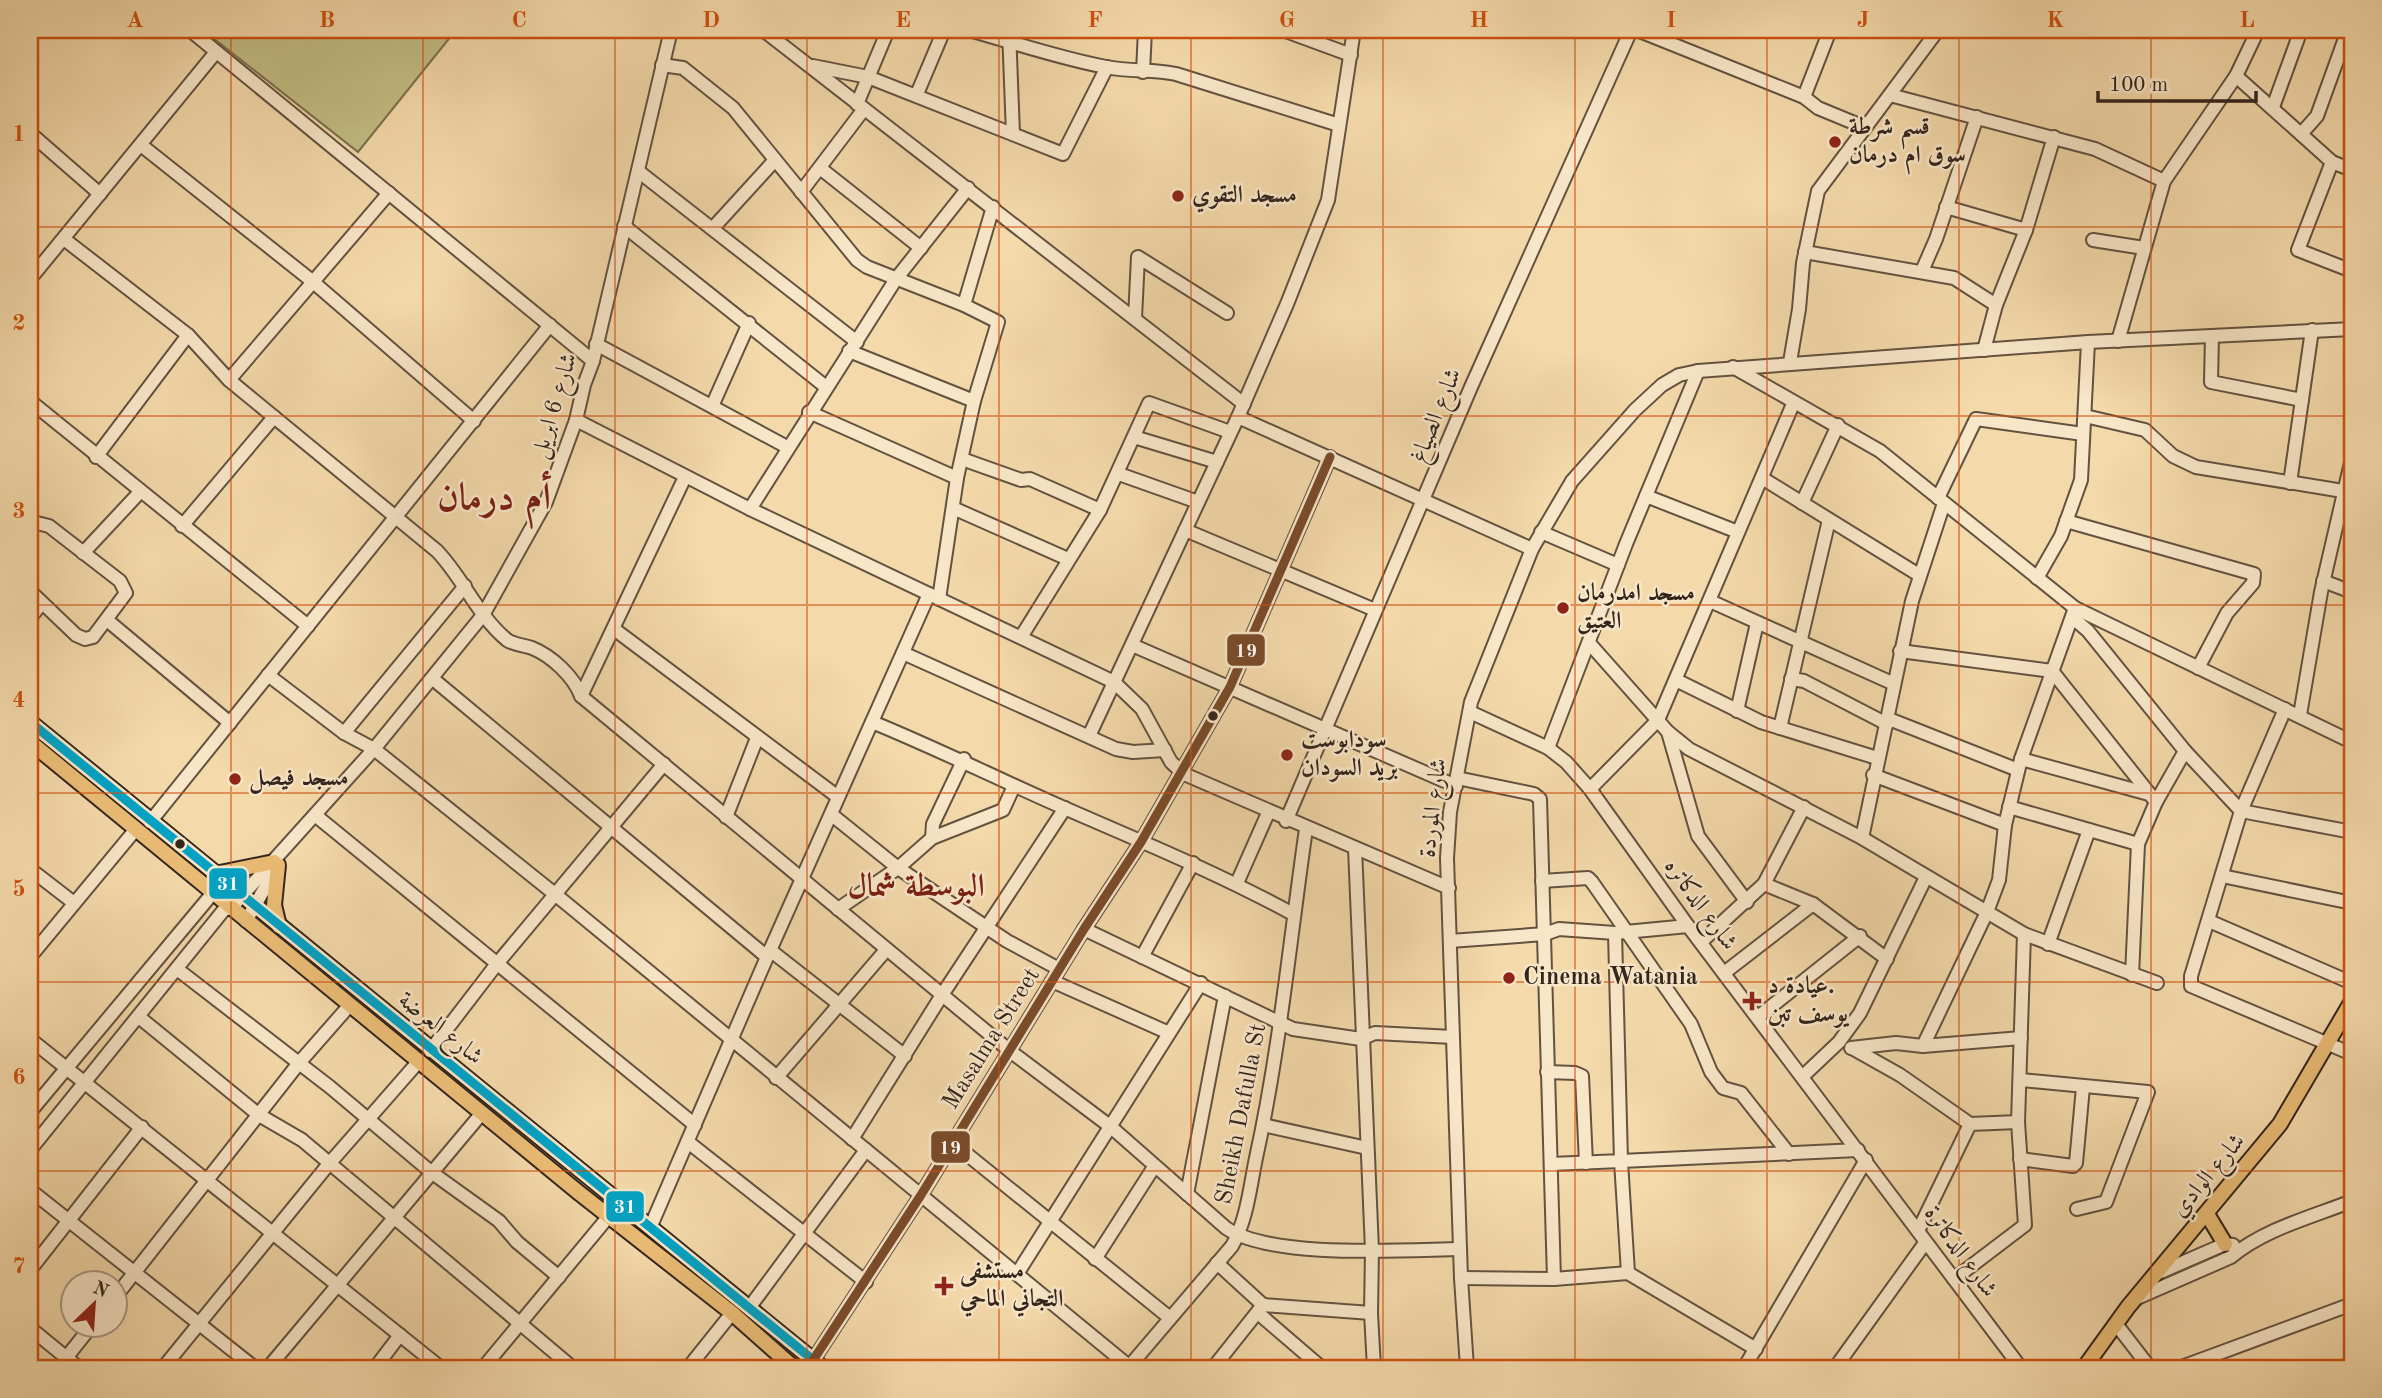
<svg xmlns="http://www.w3.org/2000/svg" width="2382" height="1398" font-family="'Old Standard TT',Amiri,serif">
  <style>
    .green { fill: #c3bd84; stroke: #7b7150; stroke-width: 2 }
    .lines { fill: none; stroke-linecap: round; stroke-linejoin: round }
    .minor-casing { stroke: #635240; stroke-width: 16 }
    .major-casing { stroke: #33251c; stroke-width: 18 }
    .minor { stroke: #f8e6c8; stroke-width: 12 }
    .major { stroke: #eabc75; stroke-width: 14 }
    .bus-1-casing { stroke: #f8e6c8; stroke-width: 14 }
    .bus-2-casing { stroke: #f8e6c8; stroke-width: 14 }
    .bus-1 { stroke: #03a2c5; stroke-width: 9 }
    .bus-2 { stroke: #7a4b2a; stroke-width: 9 }
    .grid { fill: none; stroke: #cd510e; stroke-width: 2; stroke-opacity: 0.55 }
    .poi-dot { fill: #8f2418; stroke: #f8e6c8; stroke-width: 2.5 }
    .bus-dot { fill: #33251c; stroke: #f8e6c8; stroke-width: 2.5 }
    .labels { text-anchor: middle; dominant-baseline: central; stroke-width: 5; stroke-linejoin: round; paint-order: stroke }
    .poi-label { font-size: 24px; font-weight: bold; fill: #33251c; stroke: #f8e6c8; text-anchor: start }
    .street-label { font-size: 24px; fill: #33251c; stroke: #f8e6c8 }
    .district-label { font-size: 32px; font-weight: bold; fill: #7a1f14; stroke: #f8e6c8 }
    .town-label { font-size: 38px; font-weight: bold; fill: #7a1f14; stroke: #f8e6c8 }
    .line-badge { stroke: #f8e6c8; stroke-width: 2.5 }
    .badge-label { font-size: 19px; text-anchor: middle; font-weight: bold; fill: #fff }
    .neatline { fill: none; stroke: #cd510e; stroke-width: 2.5 }
    .grid-label { font-size: 23px; text-anchor: middle; font-weight: bold; fill: #cd510e }
  </style>
  <rect width="100%" height="100%" fill="#f4d9aa"/>
  <filter id="stains"><feTurbulence type="fractalNoise" baseFrequency=".00286" numOctaves="4"/><feColorMatrix values="0 0 0 0 .2 0 0 0 0 .09 0 0 0 0 .02 0 0 0 .5 -.17"/></filter>
  <radialGradient id="worn" r=".72"><stop offset=".6" stop-color="#630" stop-opacity="0"/><stop offset="1" stop-color="#630" stop-opacity=".3"/></radialGradient>
  <polygon class="green" points="203,30 456,30 358,152"/>
  <g class="lines">
    <g class="minor-casing">
      <g id="minor">
        <polyline points="190,30 593,361"/>
        <polyline points="763,30 1244,404"/>
        <path d="M 969,30 C 1015,43 1059,58 1106,67 C 1130,72 1153,69 1176,74 L 1339,125"/>
        <polyline points="1009,30 1013,134"/>
        <polyline points="1283,30 1351,55"/>
        <polyline points="1637,30 1804,97 1818,108 1864,127"/>
        <polyline points="662,65 683,68 733,108 857,260 867,267 964,305 998,322 974,401 957,478 939,599"/>
        <polyline points="813,66 868,77 1063,154 1107,67"/>
        <polyline points="1143,72 1145,30"/>
        <polyline points="2236,76 2332,162 2352,170"/>
        <polyline points="917,94 944,30"/>
        <polyline points="1890,95 2095,149 2164,181"/>
        <polyline points="1804,97 1830,30"/>
        <polyline points="857,104 888,30"/>
        <polyline points="2273,107 2301,30"/>
        <polyline points="30,133 100,194"/>
        <polyline points="2301,134 2317,116 2348,30"/>
        <polyline points="141,145 312,281 474,421"/>
        <polyline points="2332,162 2298,250 2352,271"/>
        <polyline points="820,168 921,248"/>
        <polyline points="638,171 857,342"/>
        <polyline points="801,192 864,109"/>
        <polyline points="1946,207 2026,230"/>
        <polyline points="624,226 826,387"/>
        <polyline points="713,228 775,160"/>
        <path d="M 64,239 L 188,335 L 229,380 L 437,551 C 463,578 477,615 507,640 C 514,645 524,645 532,648 C 552,656 574,677 581,696 L 1010,1051 L 1111,1127 L 1226,1228 C 1271,1259 1402,1250 1460,1249"/>
        <polyline points="2093,240 2144,248"/>
        <polyline points="1805,252 1954,278 1996,305"/>
        <polyline points="1922,271 1936,239 1977,117"/>
        <polyline points="30,279 216,52"/>
        <polyline points="964,305 993,207"/>
        <polyline points="1135,318 1138,257 1227,313"/>
        <polyline points="2212,336 2211,382 2302,400"/>
        <polyline points="2118,341 2164,181 2236,76 2258,30"/>
        <polyline points="596,344 787,447"/>
        <polyline points="1984,350 1996,305 2026,230 2054,137"/>
        <polyline points="849,351 974,401"/>
        <polyline points="1790,362 1799,309 1803,263 1818,191 1938,30"/>
        <polyline points="1733,367 1880,451 2075,608 2352,742"/>
        <polyline points="229,380 389,193"/>
        <polyline points="30,401 308,626"/>
        <polyline points="713,404 749,323"/>
        <polyline points="809,412 957,478"/>
        <polyline points="2085,416 2145,430 2173,456 2196,467 2343,491"/>
        <polyline points="1238,417 1532,549"/>
        <polyline points="576,420 750,509 1114,682 1142,709 1171,762 1184,774 1449,888"/>
        <polyline points="1134,437 1217,462"/>
        <polyline points="96,457 188,335"/>
        <polyline points="962,459 1021,480 1030,479 1100,510"/>
        <polyline points="1119,474 1198,502"/>
        <polyline points="1762,478 1919,575"/>
        <polyline points="2290,483 2312,330"/>
        <polyline points="1646,496 1738,532"/>
        <polyline points="1938,498 1976,419 2083,434"/>
        <polyline points="1802,503 1838,425"/>
        <polyline points="953,508 1068,559"/>
        <polyline points="750,509 896,279 968,188"/>
        <polyline points="2066,521 2254,574 2253,583 2227,613 2198,668"/>
        <polyline points="30,526 37,523 49,526 120,581 126,593 93,637 85,639 76,635 30,591"/>
        <polyline points="182,526 274,417"/>
        <polyline points="1185,530 1375,610"/>
        <polyline points="1541,532 1618,565"/>
        <polyline points="83,553 140,492"/>
        <polyline points="2037,578 2061,536 2081,480 2088,342"/>
        <polyline points="2323,581 2352,592"/>
        <polyline points="1710,601 1892,683"/>
        <polyline points="2072,617 2088,631 2185,751 2241,811 2352,832"/>
        <polyline points="30,618 42,603"/>
        <polyline points="107,620 230,723"/>
        <polyline points="614,629 838,797"/>
        <polyline points="1021,637 1100,510 1149,403 1230,432"/>
        <polyline points="1590,644 1668,732 1698,836 1747,902"/>
        <polyline points="1132,645 1456,786"/>
        <polyline points="1900,651 2052,671 2156,802"/>
        <polyline points="903,653 1116,749 1133,752 1165,750"/>
        <polyline points="268,675 344,733 374,749 556,895 1131,1368"/>
        <polyline points="433,679 767,957"/>
        <polyline points="1791,679 1804,681 1887,724"/>
        <polyline points="1676,680 1761,722 1877,758"/>
        <polyline points="581,696 685,477"/>
        <polyline points="2285,709 2241,811 2191,976 2191,986 2352,1054"/>
        <polyline points="1737,711 1757,623"/>
        <polyline points="1470,712 1548,748 1566,762 1590,789 1688,926 2021,1368"/>
        <polyline points="2300,715 2321,592 2352,458"/>
        <polyline points="1889,719 2018,770"/>
        <path d="M 872,722 C 936,748 998,779 1062,807 C 1140,841 1218,873 1293,914"/>
        <polyline points="1780,728 1829,520"/>
        <polyline points="1668,732 1689,749 1862,838 2024,934 2157,983"/>
        <polyline points="344,733 465,586"/>
        <polyline points="1089,736 1238,417 1287,304 1328,200 1354,30"/>
        <polyline points="1548,748 1626,544 1698,371"/>
        <polyline points="2021,759 2149,794"/>
        <polyline points="1873,775 2005,825"/>
        <polyline points="1457,778 1534,794 1540,799 1554,1279"/>
        <polyline points="1590,789 1658,720 1793,404"/>
        <polyline points="2009,807 2138,844"/>
        <polyline points="315,815 695,1125"/>
        <polyline points="832,815 898,868 1007,941 1059,969"/>
        <polyline points="726,817 757,738"/>
        <polyline points="1286,821 1471,387 1631,30"/>
        <polyline points="150,822 550,325"/>
        <polyline points="932,838 933,824 964,759"/>
        <polyline points="1862,838 1912,601 1944,503"/>
        <polyline points="1355,848 1372,1250 1371,1313 1374,1368"/>
        <polyline points="30,869 74,903"/>
        <polyline points="2222,876 2352,903"/>
        <polyline points="1542,881 1588,878 1592,882 1691,1024 1711,1072 1723,1088 1741,1093 1789,1154"/>
        <polyline points="1237,883 1268,813"/>
        <polyline points="1764,884 1804,807"/>
        <polyline points="230,909 374,749 483,615 546,502 576,420 584,385 593,361 671,30"/>
        <polyline points="838,909 898,868 932,838 1003,810 1014,786"/>
        <polyline points="246,921 277,867"/>
        <polyline points="2209,921 2352,983"/>
        <polyline points="1084,929 1293,1029 1361,1039 1375,1033 1453,1037"/>
        <polyline points="1450,941 1545,934 1559,929 1615,933 1688,926"/>
        <polyline points="1702,941 1764,884 1813,904 1887,959"/>
        <polyline points="2048,944 2089,830"/>
        <polyline points="770,950 905,1056"/>
        <polyline points="30,957 136,829"/>
        <polyline points="1142,957 1193,863"/>
        <polyline points="177,969 330,1087 431,1172 499,1221 517,1242 559,1277"/>
        <polyline points="1724,973 1813,904"/>
        <polyline points="2132,975 2138,844 2156,802 2185,751"/>
        <polyline points="1052,981 1169,1033"/>
        <polyline points="139,1017 259,1115 302,1140 573,1368"/>
        <polyline points="1758,1017 1860,936"/>
        <polyline points="30,1039 441,1368"/>
        <polyline points="1923,1046 1987,912 1999,880 2005,825 2021,759 2075,608"/>
        <polyline points="1851,1048 1896,1043 1923,1046 2021,1038"/>
        <polyline points="1852,1048 1900,1075 1970,1124"/>
        <polyline points="430,1051 496,965 664,764"/>
        <polyline points="1547,1072 1575,1073 1582,1076 1586,1163"/>
        <polyline points="1802,1077 1839,1042 1860,1013 1926,877"/>
        <polyline points="776,1078 886,950"/>
        <polyline points="2021,1080 2148,1092 2106,1202 2077,1209"/>
        <polyline points="30,1112 212,894"/>
        <polyline points="1263,1125 1367,1148"/>
        <polyline points="852,1139 942,995 1065,808"/>
        <polyline points="688,1142 866,1282"/>
        <polyline points="953,1143 1170,1318"/>
        <polyline points="30,1150 227,906"/>
        <polyline points="2020,1159 2073,1166 2076,1163 2083,1087"/>
        <polyline points="1551,1164 1621,1161 1615,933"/>
        <polyline points="30,1190 255,1368"/>
        <polyline points="1187,1194 1225,996"/>
        <polyline points="650,1228 767,957 929,594"/>
        <polyline points="1918,1231 1970,1124 2018,1122"/>
        <polyline points="1095,1259 1154,1167"/>
        <polyline points="1217,1263 1263,1305"/>
        <polyline points="30,1270 142,1127"/>
        <polyline points="1017,1274 1201,983"/>
        <polyline points="2156,1274 2225,1244 2233,1245"/>
        <polyline points="1461,1278 1554,1279 1628,1273"/>
        <polyline points="1954,1279 2025,1225 2018,1122 2024,934"/>
        <polyline points="116,1296 299,1063 349,1006"/>
        <path d="M 2135,1299 L 2231,1257 C 2264,1229 2312,1217 2352,1201"/>
        <polyline points="749,1308 866,1150"/>
        <polyline points="1258,1313 1322,1368"/>
        <polyline points="2116,1324 2150,1368"/>
        <polyline points="30,1328 79,1368"/>
        <polyline points="1756,1349 1628,1273 1621,1161 1858,1150"/>
        <polyline points="58,1368 93,1324"/>
        <polyline points="163,1368 328,1165 419,1061"/>
        <polyline points="268,1368 482,1113"/>
        <polyline points="375,1368 400,1335"/>
        <polyline points="483,1368 609,1216"/>
        <polyline points="688,1368 732,1313"/>
        <polyline points="808,1368 921,1195 1084,929 1141,842 1230,687 1330,457"/>
        <path d="M 1128,1368 L 1232,1246 C 1247,1220 1250,1187 1256,1158 C 1280,1049 1290,939 1306,829"/>
        <polyline points="1213,1368 1263,1305 1371,1313"/>
        <polyline points="1467,1368 1461,1278 1447,858 1450,812 1471,702 1532,549 1572,481 1635,410 1662,385 1679,375 1698,371 2088,342 2352,329"/>
        <polyline points="1744,1368 1866,1160"/>
        <polyline points="1835,1368 1925,1243"/>
        <polyline points="2179,1368 2352,1304"/>
      </g>
    </g>
    <g class="major-casing">
      <g id="major">
        <polyline points="30,722 823,1368"/>
        <polyline points="30,742 578,1192 732,1313 794,1368"/>
        <polyline points="278,865 274,905 279,926"/>
        <polyline points="215,874 274,862"/>
        <polyline points="2207,1214 2225,1244"/>
        <polyline points="2084,1368 2128,1307 2280,1124 2352,1001"/>
      </g>
    </g>
    <use href="#minor" class="minor"/>
    <use href="#major" class="major"/>
    <g class="bus-1-casing">
      <polyline id="bus-1" points="30,722 823,1368"/>
    </g>
    <g class="bus-2-casing">
      <polyline id="bus-2" points="808,1368 921,1195 1084,929 1141,842 1230,687 1330,457"/>
    </g>
    <use href="#bus-1" class="bus-1"/>
    <use href="#bus-2" class="bus-2"/>
  </g>
  <path class="grid" d="M 231,30 L 231,1368M 423,30 L 423,1368M 615,30 L 615,1368M 807,30 L 807,1368M 999,30 L 999,1368M 1191,30 L 1191,1368M 1383,30 L 1383,1368M 1575,30 L 1575,1368M 1767,30 L 1767,1368M 1959,30 L 1959,1368M 2151,30 L 2151,1368M 30,227 L 2352,227M 30,416 L 2352,416M 30,605 L 2352,605M 30,793 L 2352,793M 30,982 L 2352,982M 30,1171 L 2352,1171"/>
  <g class="poi-dot">
    <circle cx="1835" cy="142" r="7"/>
    <circle cx="1178" cy="196" r="7"/>
    <circle cx="1563" cy="608" r="7"/>
    <circle cx="1287" cy="755" r="7"/>
    <circle cx="235" cy="779" r="7"/>
    <circle cx="1509" cy="978" r="7"/>
    <path d="M1748.5 990.5h7v7h7v7h-7v7h-7v-7h-7v-7h7z"/>
    <path d="M940.5 1275.5h7v7h7v7h-7v7h-7v-7h-7v-7h7z"/>
  </g>
  <g class="bus-dot">
    <circle cx="1213" cy="716" r="6"/>
    <circle cx="180" cy="844" r="6"/>
  </g>
  <g class="labels">
    <g class="poi-label">
      <text x="1849" y="128">قسم شرطة<tspan x="1849" dy="28">سوق ام درمان</tspan></text>
      <text x="1192" y="196">مسجد التقوي</text>
      <text x="1577" y="594">مسجد امدرمان<tspan x="1577" dy="28">العتيق</tspan></text>
      <text x="1301" y="741">سودابوست<tspan x="1301" dy="28">بريد السودان</tspan></text>
      <text x="249" y="779">مسجد فيصل</text>
      <text x="1523" y="978">Cinema Watania</text>
      <text x="1768" y="987">عيادة د.<tspan x="1768" dy="28">يوسف تبن</tspan></text>
      <text x="960" y="1272">مستشفى<tspan x="960" dy="28">التجاني الماحي</tspan></text>
    </g>
    <g class="street-label">
      <text transform="translate(555 406) rotate(-73)">شارع 6 ابريل</text>
      <text transform="translate(1437 416) rotate(-68)">شارع الصياغ</text>
      <text transform="translate(1434 808) rotate(-83)">شارع الموردة</text>
      <text transform="translate(1700 905) rotate(54)">شارع الدكاتره</text>
      <text transform="translate(440 1029) rotate(39)">شارع العرضة</text>
      <text transform="translate(992 1039) rotate(-58)">Masalma Street</text>
      <text transform="translate(1242 1114) rotate(-79)">Sheikh Dafulla St</text>
      <text transform="translate(2209 1176) rotate(-50)">شارع الوادي</text>
      <text transform="translate(1960 1252) rotate(54)">شارع الدكاترة</text>
    </g>
    <g class="district-label">
      <text x="916" y="888">البوسطة شمال</text>
    </g>
    <g class="town-label">
      <text x="494" y="499">أم درمان</text>
    </g>
  </g>
  <g class="line-badge">
    <rect x="1226" y="633" width="40" height="34" rx="7" fill="#7a4b2a"/>
    <rect x="208" y="867" width="40" height="33" rx="7" fill="#03a2c5"/>
    <rect x="930" y="1130" width="41" height="34" rx="7" fill="#7a4b2a"/>
    <rect x="605" y="1190" width="40" height="33" rx="7" fill="#03a2c5"/>
  </g>
  <g class="badge-label">
    <text x="1246" y="657">19</text>
    <text x="228" y="890">31</text>
    <text x="950" y="1154">19</text>
    <text x="625" y="1213">31</text>
  </g>
  <rect width="2382" height="1398" fill="none" stroke="#f4d9aa" stroke-width="77"/>
  <g transform="translate(94 1304) rotate(25)"><circle r="33" fill="#f8e6c8" stroke="#a99983" stroke-width="2"/>
  <path d="M0-5L12 26L0 18L-12 26Z" fill="#8f2418"/>
  <text y="-10" font-size="19" font-weight="bold" text-anchor="middle" fill="#33251c">N</text>
  </g>
  <path d="M2098 91v10h158v-10" fill="none" stroke="#33251c" stroke-width="3.5"/>
  <text x="2109" y="91" font-size="21" fill="#33251c" stroke="#f8e6c8" stroke-width="5" paint-order="stroke">100 m</text>
  <rect x="38" y="38" width="2306" height="1322" class="neatline"/>
  <g class="grid-label">
    <text x="135" y="27">A</text>
    <text x="327" y="27">B</text>
    <text x="519" y="27">C</text>
    <text x="711" y="27">D</text>
    <text x="903" y="27">E</text>
    <text x="1095" y="27">F</text>
    <text x="1287" y="27">G</text>
    <text x="1479" y="27">H</text>
    <text x="1671" y="27">I</text>
    <text x="1863" y="27">J</text>
    <text x="2055" y="27">K</text>
    <text x="2247" y="27">L</text>
    <text x="19" y="141">1</text>
    <text x="19" y="330">2</text>
    <text x="19" y="518">3</text>
    <text x="19" y="707">4</text>
    <text x="19" y="896">5</text>
    <text x="19" y="1084">6</text>
    <text x="19" y="1273">7</text>
  </g>
  <rect width="100%" height="100%" filter="url(#stains)"/>
  <rect width="100%" height="100%" fill="url(#worn)"/>
</svg>
